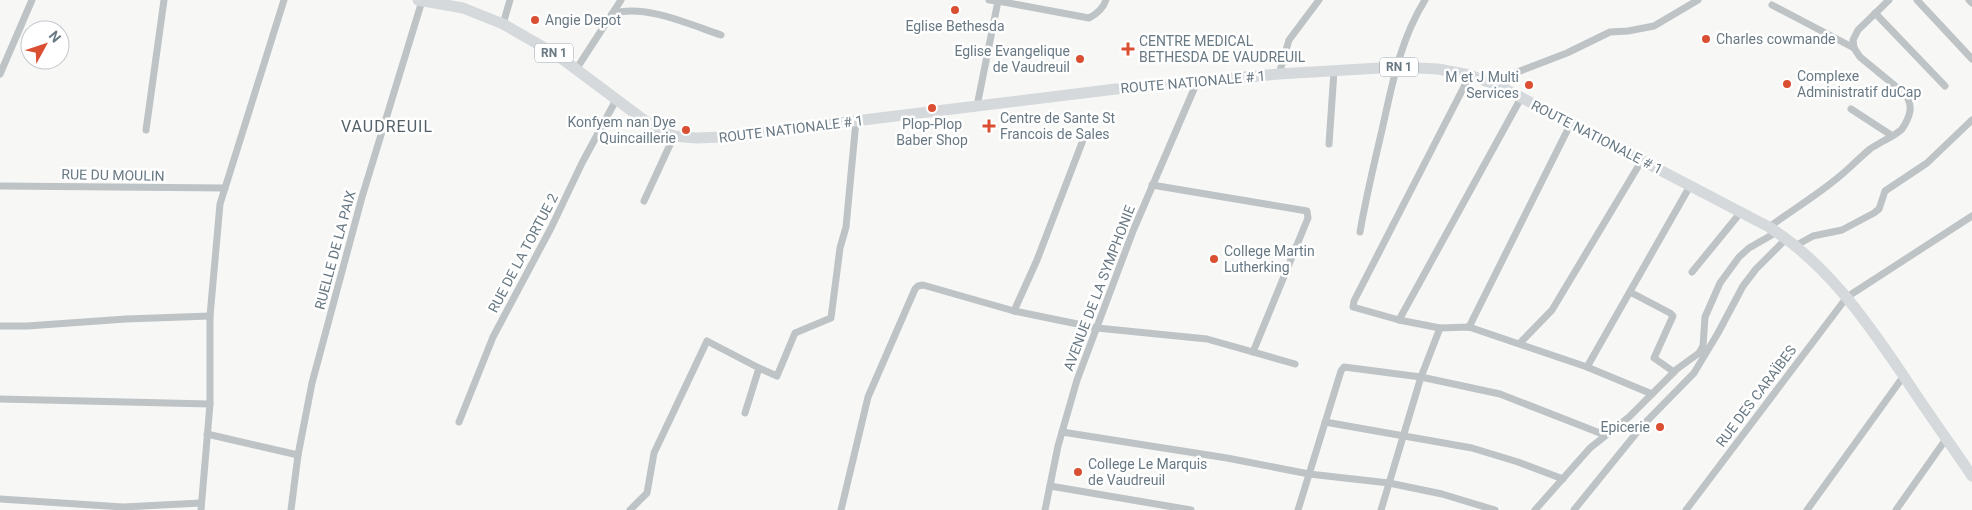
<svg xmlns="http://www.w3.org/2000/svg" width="1972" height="510" font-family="Roboto,sans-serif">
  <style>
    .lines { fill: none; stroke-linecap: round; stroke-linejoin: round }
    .street { stroke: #bec3c6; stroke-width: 7 }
    .primary { stroke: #d5d9dc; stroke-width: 11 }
    .poi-dot { fill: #da4f32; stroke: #fff; stroke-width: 2 }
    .labels { text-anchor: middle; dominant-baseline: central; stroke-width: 5; stroke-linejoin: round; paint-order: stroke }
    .shield { fill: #fff; stroke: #95a1a9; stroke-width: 1 }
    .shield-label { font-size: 12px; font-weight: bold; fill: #687984 }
    .poi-label { font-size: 14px; fill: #687984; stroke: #fff; text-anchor: start }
    .street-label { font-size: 14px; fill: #687984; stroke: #fff }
    .quarter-label { font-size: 16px; letter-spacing: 1px; fill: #56626a; stroke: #fff }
  </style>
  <rect width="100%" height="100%" fill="#f7f7f5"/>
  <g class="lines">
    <g class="street">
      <polyline points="1917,0 1972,59"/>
      <polyline points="1969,0 1972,3"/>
      <path d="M 998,1 L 1089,18 C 1097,14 1103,9 1106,0"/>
      <polyline points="1772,5 1854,48"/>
      <polyline points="1875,13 1945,86"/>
      <path d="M 612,14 C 643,3 691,25 721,35"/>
      <polyline points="503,24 510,0"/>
      <polyline points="577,68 621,0"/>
      <polyline points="0,74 32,0"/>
      <polyline points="1279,74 1289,40 1319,0"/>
      <polyline points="1470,75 1354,301 1353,307 1399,320 1440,328 1469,327 1587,367 1652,394"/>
      <polyline points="1503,88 1512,74 1567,53 1610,32 1628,31 1654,26 1698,0"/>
      <polyline points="977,106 998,1 989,0"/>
      <polyline points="1851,109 1891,135"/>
      <polyline points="146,130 164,0"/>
      <polyline points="1329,144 1334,71"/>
      <polyline points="1152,185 1307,211 1308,218 1253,352"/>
      <polyline points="0,186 225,188"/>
      <polyline points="644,201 674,136"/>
      <path d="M 1769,227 C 1791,211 1814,197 1835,180 C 1847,171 1858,159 1870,149 C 1877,144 1898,134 1902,129 C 1910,117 1914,106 1905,94 L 1860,57 L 1854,48 L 1853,40 L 1858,30 L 1889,0"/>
      <path d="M 1360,232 C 1366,197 1374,164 1382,130 C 1392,85 1400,40 1425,0"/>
      <polyline points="1795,246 1813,236 1842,230 1874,213 1879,209 1885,191 1927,163 1972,120"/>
      <polyline points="1692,272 1741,212"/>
      <polyline points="1630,292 1670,313 1673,316 1654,358 1674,372"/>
      <polyline points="1014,311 1037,260 1083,140"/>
      <polyline points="1399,320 1521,98"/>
      <polyline points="0,326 27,326 126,319 210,316"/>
      <polyline points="1469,327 1571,123"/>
      <polyline points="1520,343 1552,310 1642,160"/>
      <polyline points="1587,367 1690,186"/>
      <polyline points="0,399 210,404"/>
      <polyline points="745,413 759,368 777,376 795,333 831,318 840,248 846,227 856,121"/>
      <polyline points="459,422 493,337 551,228 582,163 616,100"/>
      <polyline points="1325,422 1472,448 1518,462 1563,479"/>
      <polyline points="1062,432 1227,458 1309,474 1389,483 1442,494 1495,510"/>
      <polyline points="207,434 298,455"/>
      <polyline points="1050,486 1191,510"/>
      <polyline points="0,499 123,507 201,503"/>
      <polyline points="201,510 210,404 210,316 220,204 284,0"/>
      <polyline points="291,510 298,455 312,383 362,197 422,1"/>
      <polyline points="630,510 647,493 654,453 707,341 759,368"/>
      <polyline points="841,510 868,397 915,289 918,286 923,285 1014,311 1097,328 1207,339 1295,364"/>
      <polyline points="1045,510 1058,446 1077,380 1133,231 1197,82"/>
      <polyline points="1298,510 1341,371 1344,367 1421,377 1500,394 1605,435"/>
      <polyline points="1381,510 1421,377 1440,328"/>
      <polyline points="1535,510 1590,448 1629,417 1677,369 1699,353 1703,346 1705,317 1720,283 1739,257 1749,248 1777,232"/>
      <polyline points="1574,510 1642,426 1694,373 1718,333 1743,286 1756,269 1786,239"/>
      <polyline points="1686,510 1847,297 1972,216"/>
      <polyline points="1807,510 1903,377"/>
      <polyline points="1896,510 1946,439"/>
    </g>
    <path class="primary" d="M 418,0 L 463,8 L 503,24 L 557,55 L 652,126 L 674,136 L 696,138 L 724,137 L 1116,89 L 1279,74 L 1396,67 L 1438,69 L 1470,75 L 1503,88 L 1769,227 C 1827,264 1865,319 1903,375 C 1925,409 1949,442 1972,476"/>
  </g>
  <g class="poi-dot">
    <circle cx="955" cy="10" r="5"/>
    <circle cx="535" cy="20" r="5"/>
    <circle cx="1706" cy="39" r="5"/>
    <path d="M1125.5 41.5h5v5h5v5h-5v5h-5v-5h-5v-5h5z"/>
    <circle cx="1080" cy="59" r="5"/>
    <circle cx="1787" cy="84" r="5"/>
    <circle cx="1529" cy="85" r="5"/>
    <circle cx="932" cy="108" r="5"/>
    <path d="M986.5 118.5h5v5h5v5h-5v5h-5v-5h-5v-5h5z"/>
    <circle cx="686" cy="130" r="5"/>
    <circle cx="1214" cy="259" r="5"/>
    <circle cx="1660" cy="427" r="5"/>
    <circle cx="1078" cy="472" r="5"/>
  </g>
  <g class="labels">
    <g class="shield">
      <rect x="535" y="43.5" width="38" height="19" rx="4"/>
      <rect x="1380" y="57.5" width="38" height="19" rx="4"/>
    </g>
    <g class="shield-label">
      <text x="554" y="53">RN 1</text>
      <text x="1399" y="67">RN 1</text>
    </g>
    <g class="poi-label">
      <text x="545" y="20">Angie Depot</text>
      <text x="955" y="26" text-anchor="middle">Eglise Bethesda</text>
      <text x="1716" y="39">Charles cowmande</text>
      <text x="1139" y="41">CENTRE MEDICAL<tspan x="1139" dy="16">BETHESDA DE VAUDREUIL</tspan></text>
      <text x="1070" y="51" text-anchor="end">Eglise Evangelique<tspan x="1070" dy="16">de Vaudreuil</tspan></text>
      <text x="1797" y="76">Complexe<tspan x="1797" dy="16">Administratif duCap</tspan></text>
      <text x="1519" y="77" text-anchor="end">M et J Multi<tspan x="1519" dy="16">Services</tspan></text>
      <text x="1000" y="118">Centre de Sante St<tspan x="1000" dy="16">Francois de Sales</tspan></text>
      <text x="676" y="122" text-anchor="end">Konfyem nan Dye<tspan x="676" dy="16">Quincaillerie</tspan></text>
      <text x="932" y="124" text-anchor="middle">Plop-Plop<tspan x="932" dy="16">Baber Shop</tspan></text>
      <text x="1224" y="251">College Martin<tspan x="1224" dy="16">Lutherking</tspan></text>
      <text x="1650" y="427" text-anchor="end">Epicerie</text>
      <text x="1088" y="464">College Le Marquis<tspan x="1088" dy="16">de Vaudreuil</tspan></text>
    </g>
    <g class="street-label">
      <text transform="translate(1193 82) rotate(-5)">ROUTE NATIONALE # 1</text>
      <text transform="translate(791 129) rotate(-7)">ROUTE NATIONALE # 1</text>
      <text transform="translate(1597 137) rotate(27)">ROUTE NATIONALE # 1</text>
      <text transform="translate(113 175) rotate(1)">RUE DU MOULIN</text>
      <text transform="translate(335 250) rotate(-75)">RUELLE DE LA PAIX</text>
      <text transform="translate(523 253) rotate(-62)">RUE DE LA TORTUE 2</text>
      <text transform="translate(1099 288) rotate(-69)">AVENUE DE LA SYMPHONIE</text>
      <text transform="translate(1756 396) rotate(-53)">RUE DES CARAÏBES</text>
    </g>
    <g class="quarter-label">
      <text x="387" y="126">VAUDREUIL</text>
    </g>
  </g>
  <g transform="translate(45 45) rotate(50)"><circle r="24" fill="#ffffff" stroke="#c3c9ce"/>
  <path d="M0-4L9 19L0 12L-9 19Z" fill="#da4f32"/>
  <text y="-8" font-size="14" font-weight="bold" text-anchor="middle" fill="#687984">N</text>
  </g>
</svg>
